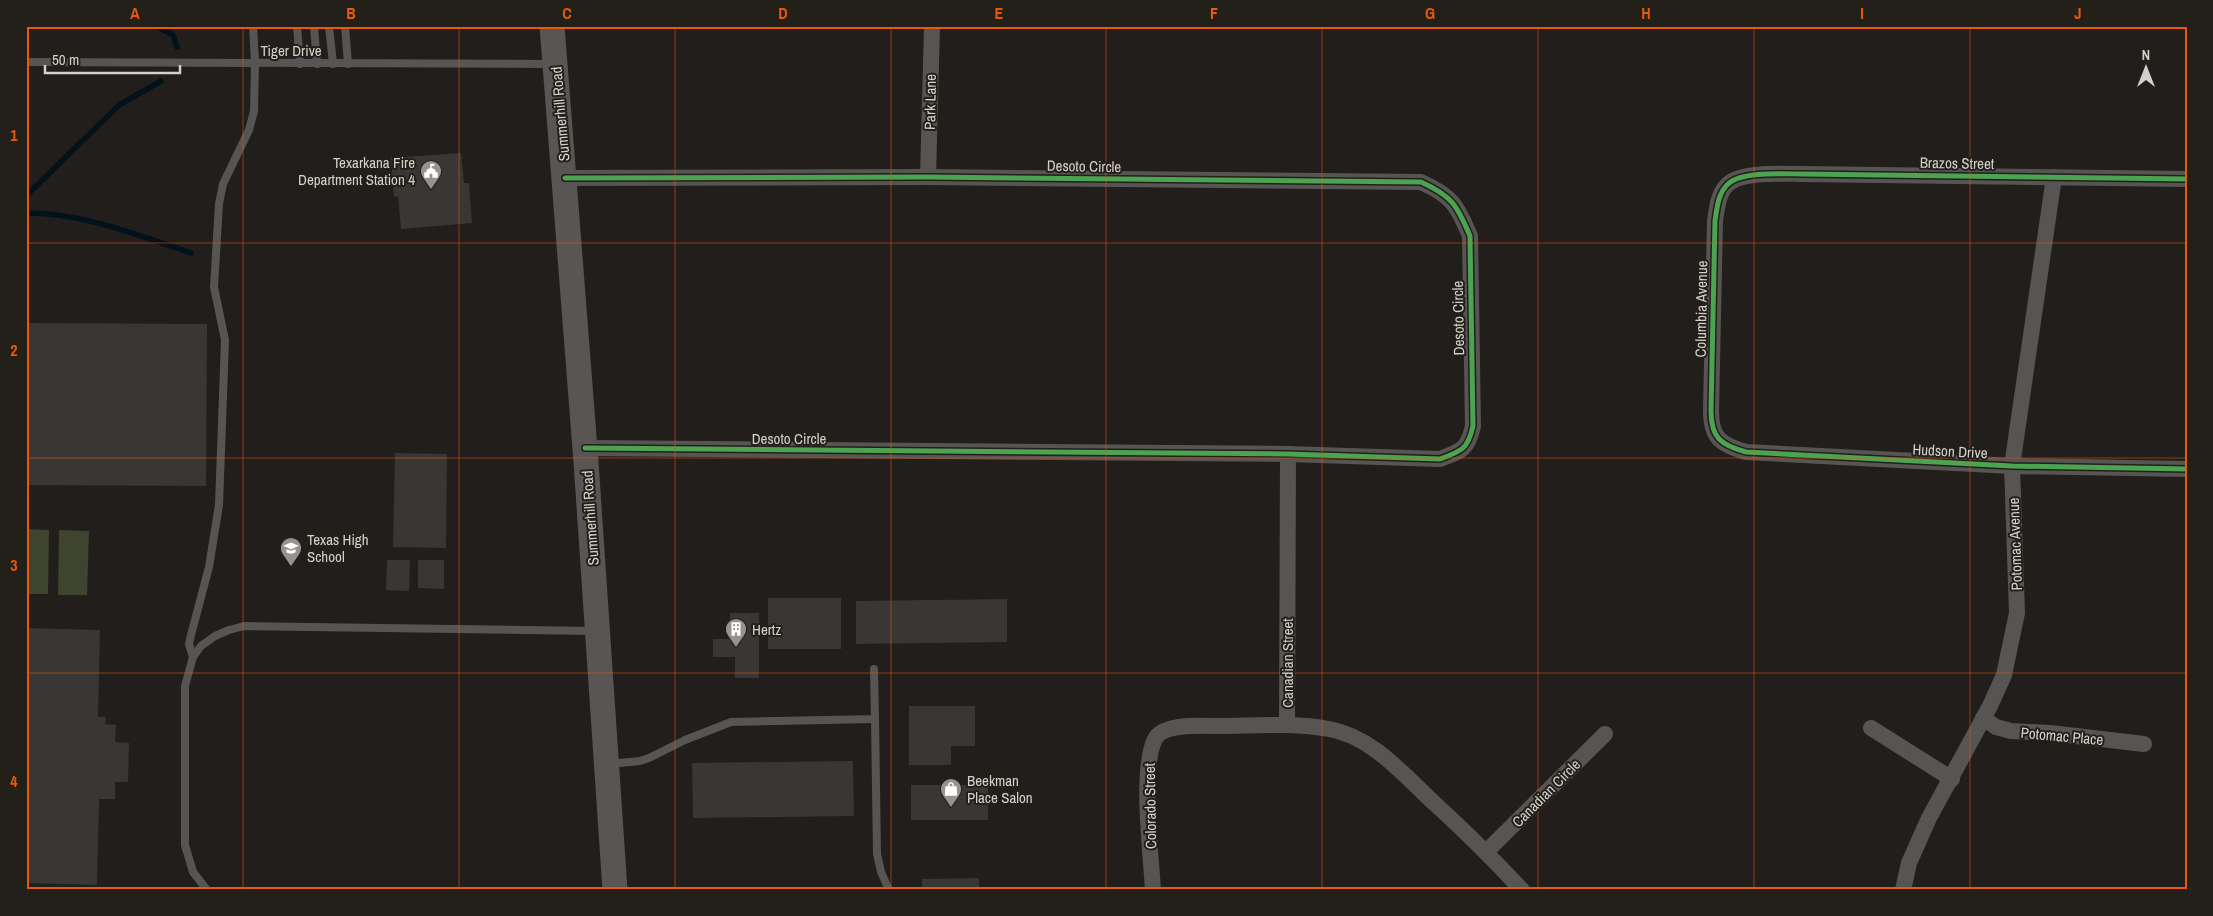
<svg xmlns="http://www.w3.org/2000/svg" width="2213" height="916" font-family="'Archivo Narrow',sans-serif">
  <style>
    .green { fill: #3f442e }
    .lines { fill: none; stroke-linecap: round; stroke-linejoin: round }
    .stream { stroke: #03121a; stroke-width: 5.5 }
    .building { fill: #393735 }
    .service { stroke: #575554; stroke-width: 8 }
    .minor { stroke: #575554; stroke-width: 16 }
    .primary { stroke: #585554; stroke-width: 25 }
    .cycleway-casing { stroke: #231f19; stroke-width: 8 }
    .cycleway { stroke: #4ca352; stroke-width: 5 }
    .grid { fill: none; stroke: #e8590c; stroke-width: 1; stroke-opacity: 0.55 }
    .labels { text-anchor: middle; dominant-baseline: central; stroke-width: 4; stroke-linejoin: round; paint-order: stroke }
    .street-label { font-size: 15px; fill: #d4d1cd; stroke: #231f19 }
    .poi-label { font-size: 15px; fill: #d4d1cd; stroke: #231f19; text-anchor: start }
    .neatline { fill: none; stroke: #e8590c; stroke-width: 2 }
    .grid-label { font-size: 16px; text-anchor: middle; font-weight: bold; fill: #e8590c }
  </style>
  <rect width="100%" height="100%" fill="#211e1b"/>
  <g class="green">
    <polygon points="26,529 49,530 48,594 26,594"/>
    <polygon points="59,530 89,531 87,595 58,595"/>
  </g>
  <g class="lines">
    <g class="stream">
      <polyline points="156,26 173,35 177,47"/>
      <polyline points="26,196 119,105 161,81"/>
      <path d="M 26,213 C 84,213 137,235 191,253"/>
    </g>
  </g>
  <g class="building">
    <polygon points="461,153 464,183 469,183 472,223 401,229 398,196 394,197 391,158"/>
    <polygon points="26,323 207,324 206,486 26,485"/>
    <polygon points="395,453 447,454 446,548 393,547"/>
    <polygon points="387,560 410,560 409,591 386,590"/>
    <polygon points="418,560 444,560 444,589 418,588"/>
    <rect x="768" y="598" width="73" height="51"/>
    <polygon points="1007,599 1007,642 856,644 856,601"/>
    <polygon points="730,613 759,613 759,678 735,678 735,657 713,657 713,639 730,639"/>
    <polygon points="26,628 100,630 98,717 106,717 105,724 116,725 115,742 129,743 128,782 115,782 115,799 99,799 97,885 26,883"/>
    <polygon points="909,706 975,706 975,746 951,746 951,765 909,765"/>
    <polygon points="853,761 854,816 693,818 692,763"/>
    <rect x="911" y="785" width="77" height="35"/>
    <polygon points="979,878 979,890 922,890 922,879"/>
  </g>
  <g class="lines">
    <g class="service">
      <polyline points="297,26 300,64"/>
      <polyline points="314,26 317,64"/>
      <polyline points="329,26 333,64"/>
      <polyline points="345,26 348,64"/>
      <polyline points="26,62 551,64"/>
      <polyline points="193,657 189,644 191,635 209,567 219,505 225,340 214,287 219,204 223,184 249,130 254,111 255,63 253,26"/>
      <polyline points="875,719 877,854 881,872 889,890"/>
      <polyline points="609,764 640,761 649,758 685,740 731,722 875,719 874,669"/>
      <polyline points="207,890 193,872 185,845 185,686 193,657 201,646 215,636 229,630 244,626 595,631"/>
    </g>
    <g class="minor">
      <polyline points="928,177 932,26"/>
      <path d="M 565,178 L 928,177 L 1421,182 C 1452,196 1457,205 1470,236 L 1473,426 C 1468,449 1462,451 1440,459 L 1288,454 L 585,448"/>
      <path d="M 2187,179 L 1802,174 C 1784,174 1742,171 1728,184 C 1718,193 1717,208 1715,221 L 1711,411 C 1711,438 1721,445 1746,452 L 2012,466 L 2187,469"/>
      <polyline points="1983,718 1996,727 2011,731 2050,733 2144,744"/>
      <polyline points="1287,725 1288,454"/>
      <polyline points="1871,728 1952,779"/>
      <polyline points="1486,852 1605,734"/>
      <path d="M 1153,890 C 1151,854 1140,769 1155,739 C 1163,723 1200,726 1215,726 C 1252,726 1292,722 1329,729 C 1371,736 1403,774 1433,802 C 1464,830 1493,859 1522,890"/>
      <polyline points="1903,890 1909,863 1929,818 1990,706 2004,675 2017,613 2012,466 2054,177"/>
    </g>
    <polyline class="primary" points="552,26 586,462 615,890"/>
    <g class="cycleway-casing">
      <g id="cycleway">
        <path d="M 565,178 L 928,177 L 1421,182 C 1452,196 1457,205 1470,236 L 1473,426 C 1468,449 1462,451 1440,459 L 1288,454 L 585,448"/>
        <path d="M 2187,179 L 1802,174 C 1784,174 1742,171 1728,184 C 1718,193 1717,208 1715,221 L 1711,411 C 1711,438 1721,445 1746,452 L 2012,466 L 2187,469"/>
      </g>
    </g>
    <use href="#cycleway" class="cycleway"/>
  </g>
  <path class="grid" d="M 243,26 L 243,890M 459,26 L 459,890M 675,26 L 675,890M 891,26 L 891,890M 1106,26 L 1106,890M 1322,26 L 1322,890M 1538,26 L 1538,890M 1754,26 L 1754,890M 1970,26 L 1970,890M 26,243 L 2187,243M 26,458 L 2187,458M 26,673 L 2187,673"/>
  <defs>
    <g id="civic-pin" transform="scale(1.125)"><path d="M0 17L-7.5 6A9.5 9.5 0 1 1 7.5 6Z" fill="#95928f" stroke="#231f19"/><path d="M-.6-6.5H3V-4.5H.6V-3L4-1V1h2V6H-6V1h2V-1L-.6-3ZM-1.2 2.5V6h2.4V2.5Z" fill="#fff"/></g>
    <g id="school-pin" transform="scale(1.125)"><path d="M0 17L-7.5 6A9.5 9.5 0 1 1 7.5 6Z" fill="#95928f" stroke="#231f19"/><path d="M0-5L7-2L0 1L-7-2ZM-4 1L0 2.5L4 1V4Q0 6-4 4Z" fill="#fff"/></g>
    <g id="building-pin" transform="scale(1.125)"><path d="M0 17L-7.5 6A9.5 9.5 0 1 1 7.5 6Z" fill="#95928f" stroke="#231f19"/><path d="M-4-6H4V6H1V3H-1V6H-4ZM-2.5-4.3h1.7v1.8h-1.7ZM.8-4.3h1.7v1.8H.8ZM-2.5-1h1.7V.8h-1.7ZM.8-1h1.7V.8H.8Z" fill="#fff"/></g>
    <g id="shop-pin" transform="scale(1.125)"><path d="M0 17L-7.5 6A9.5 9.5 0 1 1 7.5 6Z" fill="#95928f" stroke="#231f19"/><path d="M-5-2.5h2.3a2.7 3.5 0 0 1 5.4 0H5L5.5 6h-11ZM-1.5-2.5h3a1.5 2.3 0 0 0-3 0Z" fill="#fff"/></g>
  </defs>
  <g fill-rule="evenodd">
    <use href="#civic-pin" x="431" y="171"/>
    <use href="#school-pin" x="291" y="548"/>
    <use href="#building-pin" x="736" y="629"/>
    <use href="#shop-pin" x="951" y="789"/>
  </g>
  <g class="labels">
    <g class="street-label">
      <text x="291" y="50">Tiger Drive</text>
      <text transform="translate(930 102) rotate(-89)">Park Lane</text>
      <text transform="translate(560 114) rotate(-95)">Summerhill Road</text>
      <text transform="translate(1957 163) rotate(1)">Brazos Street</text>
      <text transform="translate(1084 166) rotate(1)">Desoto Circle</text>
      <text transform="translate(1701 309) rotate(-89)">Columbia Avenue</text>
      <text transform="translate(1458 318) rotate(-91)">Desoto Circle</text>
      <text x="789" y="438">Desoto Circle</text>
      <text transform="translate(1950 451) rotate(3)">Hudson Drive</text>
      <text transform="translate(590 518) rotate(-94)">Summerhill Road</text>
      <text transform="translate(2015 544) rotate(-92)">Potomac Avenue</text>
      <text transform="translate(1287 663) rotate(-90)">Canadian Street</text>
      <text transform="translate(2062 736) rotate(5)">Potomac Place</text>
      <text transform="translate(1546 793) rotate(-45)">Canadian Circle</text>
      <text transform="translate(1150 806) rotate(-91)">Colorado Street</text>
    </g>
    <g class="poi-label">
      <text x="415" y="162" text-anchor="end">Texarkana Fire<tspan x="415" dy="17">Department Station 4</tspan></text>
      <text x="307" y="539">Texas High<tspan x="307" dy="17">School</tspan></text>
      <text x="752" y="629">Hertz</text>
      <text x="967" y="780">Beekman<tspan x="967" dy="17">Place Salon</tspan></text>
    </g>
  </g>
  <rect width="2213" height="916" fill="none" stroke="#231f19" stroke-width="55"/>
  <g transform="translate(2146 68)" stroke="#231f19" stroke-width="4" paint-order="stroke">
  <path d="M0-4L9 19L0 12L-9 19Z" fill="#d4d1cd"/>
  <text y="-8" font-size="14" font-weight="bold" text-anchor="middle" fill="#d4d1cd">N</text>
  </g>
  <path d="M45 65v8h135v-8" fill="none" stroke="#d4d1cd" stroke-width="2.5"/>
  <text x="52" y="65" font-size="15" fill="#d4d1cd" stroke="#231f19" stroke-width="4" paint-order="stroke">50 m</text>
  <rect x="28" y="28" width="2158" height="860" class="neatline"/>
  <g class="grid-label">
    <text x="135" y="19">A</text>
    <text x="351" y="19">B</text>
    <text x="567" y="19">C</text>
    <text x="783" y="19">D</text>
    <text x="999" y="19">E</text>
    <text x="1214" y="19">F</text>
    <text x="1430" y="19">G</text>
    <text x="1646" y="19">H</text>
    <text x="1862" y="19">I</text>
    <text x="2078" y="19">J</text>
    <text x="14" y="141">1</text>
    <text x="14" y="356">2</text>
    <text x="14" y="571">3</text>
    <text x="14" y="787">4</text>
  </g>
</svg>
